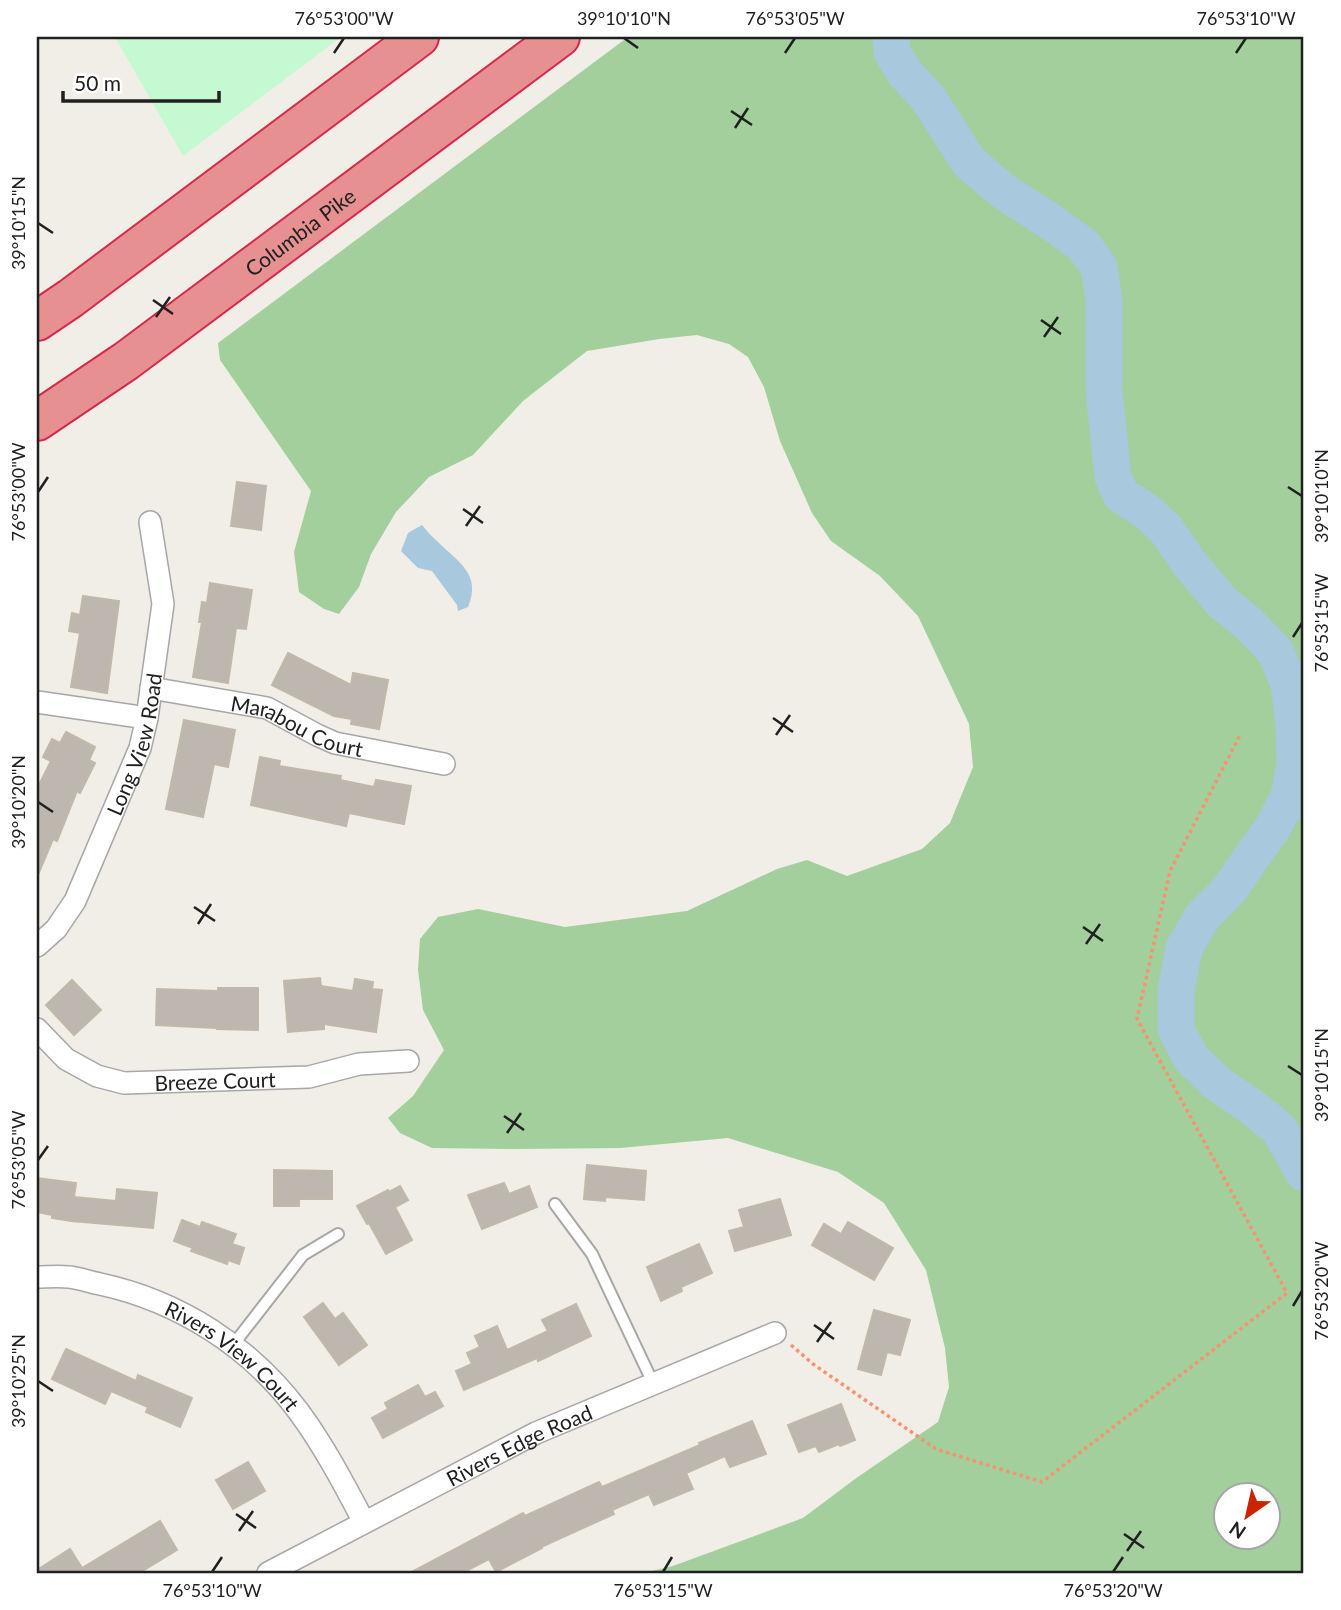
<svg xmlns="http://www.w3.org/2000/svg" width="1341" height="1610" font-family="Lato,sans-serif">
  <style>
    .forest { fill: #a2cf9c; fill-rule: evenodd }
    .park { fill: #c5f9d1 }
    .water { fill: #a7c8dd }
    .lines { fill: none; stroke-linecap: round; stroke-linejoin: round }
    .stream { stroke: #a7c8dd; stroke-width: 6 }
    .river { stroke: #a7c8dd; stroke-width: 37 }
    .building { fill: #bdb7af; stroke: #c2b8a9; stroke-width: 2 }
    .lane-casing { stroke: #a7a7a7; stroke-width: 14 }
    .street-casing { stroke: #a7a7a7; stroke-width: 24 }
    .highway-casing { stroke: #d82949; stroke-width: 42 }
    .path { stroke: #f79370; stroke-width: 3.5; stroke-dasharray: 3.5 3.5; stroke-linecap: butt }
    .lane { stroke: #fff; stroke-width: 10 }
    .street { stroke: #fff; stroke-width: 21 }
    .highway { stroke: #e69092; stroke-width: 38 }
    .ticks { fill: none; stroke: #202020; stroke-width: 2.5 }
    .labels { text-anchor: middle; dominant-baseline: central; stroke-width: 6; stroke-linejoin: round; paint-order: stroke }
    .street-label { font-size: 21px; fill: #202020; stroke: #fff }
    .neatline { fill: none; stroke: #202020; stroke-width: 2.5 }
    .ticks-label { font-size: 18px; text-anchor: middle; fill: #202020 }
  </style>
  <rect width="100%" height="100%" fill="#f0eee6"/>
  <path class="forest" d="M 628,37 L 1304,37 L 1304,1573 L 643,1573 L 673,1566 L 803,1518 L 855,1479 L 938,1422 L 949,1387 L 945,1348 L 926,1270 L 884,1203 L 838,1172 L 728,1138 L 620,1148 L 516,1149 L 432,1148 L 400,1133 L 388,1118 L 413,1096 L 444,1050 L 423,1010 L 418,970 L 420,939 L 438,917 L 478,909 L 565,927 L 687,911 L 777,869 L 807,860 L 847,876 L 922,849 L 950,823 L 973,767 L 969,724 L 918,616 L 880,576 L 831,541 L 812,513 L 780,441 L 764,387 L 748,357 L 729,344 L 697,335 L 659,339 L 587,351 L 523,401 L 473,455 L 429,477 L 396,512 L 371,554 L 359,587 L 339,614 L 324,609 L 299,592 L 294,552 L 311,491 L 220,360 L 218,343 ZM 1226,1494 L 1268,1494 L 1268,1536 L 1226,1536 Z"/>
  <polygon class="park" points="115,37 341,37 183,156"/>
  <path class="water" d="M 422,525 C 427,531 432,537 438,542 C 458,562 482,574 468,607 L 458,611 L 457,605 L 432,571 L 418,568 L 401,551 L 408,533 Z"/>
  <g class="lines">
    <polyline class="stream" points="1279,813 1304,817"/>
    <polyline class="river" points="891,37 892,52 905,73 928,98 969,162 1003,191 1048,220 1083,245 1099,267 1104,300 1104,391 1113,477 1121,495 1146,511 1166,529 1189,563 1222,602 1249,624 1276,652 1289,684 1294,725 1295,763 1289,796 1273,827 1251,858 1229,890 1203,916 1184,948 1176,990 1176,1029 1191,1058 1218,1084 1249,1105 1279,1129 1304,1173"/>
  </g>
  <g class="building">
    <polygon points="237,482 266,486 261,530 231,526"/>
    <polygon points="210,583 252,590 246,629 236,628 228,683 193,677 202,622 199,622 202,602 207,603"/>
    <polygon points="83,596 119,601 107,693 71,687 80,633 69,631 72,613 80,615"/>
    <polygon points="288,653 351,685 353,673 388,680 379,729 351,724 352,719 334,716 272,685"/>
    <polygon points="184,720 235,730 228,767 214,764 203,817 166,809"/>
    <polygon points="66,732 95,747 89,760 95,763 80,793 77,791 57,841 53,839 37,877 37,789 51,761 43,757 52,739 60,743"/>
    <polygon points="260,757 280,761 279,766 341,776 340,780 374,787 376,780 411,786 404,824 349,813 346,826 251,805"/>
    <polygon points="320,978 321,986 353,991 355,979 373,982 372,989 382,990 376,1032 324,1024 324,1029 288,1032 284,981"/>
    <polygon points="72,980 101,1010 74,1035 46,1005"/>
    <polygon points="218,988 258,988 258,1030 217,1029 217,1028 156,1025 157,989 218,991"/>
    <polygon points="587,1165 646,1171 644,1200 605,1197 605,1201 584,1199"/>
    <polygon points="274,1170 332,1171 332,1199 299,1199 299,1206 274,1206"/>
    <polygon points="37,1178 76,1183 74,1197 116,1201 117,1189 157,1193 153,1228 71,1221 52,1218 52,1215 37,1212"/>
    <polygon points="504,1183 509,1194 529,1186 537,1207 482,1229 468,1195"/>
    <polygon points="400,1186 408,1200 395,1207 412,1240 386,1254 369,1223 367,1224 357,1206 388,1190 389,1192"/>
    <polygon points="780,1199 791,1235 735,1251 729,1231 744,1227 739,1210"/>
    <polygon points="182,1220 200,1227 202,1222 236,1234 232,1244 244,1248 239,1264 228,1260 227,1264 191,1251 193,1248 174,1241"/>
    <polygon points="848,1222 893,1248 874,1280 812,1245 824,1224 841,1234"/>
    <polygon points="699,1244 712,1273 681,1287 682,1291 661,1301 647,1267"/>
    <polygon points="323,1303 335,1319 343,1313 367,1345 339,1365 304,1317"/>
    <polygon points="576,1304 591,1336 538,1361 537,1358 464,1390 456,1371 472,1364 467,1353 480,1347 475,1336 497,1326 507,1350 548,1331 542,1320"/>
    <polygon points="874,1310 910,1320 900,1355 887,1352 881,1375 858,1369"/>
    <polygon points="66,1349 136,1381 138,1375 192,1398 180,1427 146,1412 148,1407 111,1391 105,1404 52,1379"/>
    <polygon points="418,1385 425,1397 435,1392 443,1406 383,1438 372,1418 388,1409 385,1403"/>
    <polygon points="841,1404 855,1440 840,1446 839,1444 819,1452 816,1446 799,1452 788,1425"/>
    <polygon points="752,1421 766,1454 730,1467 725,1456 686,1473 693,1489 654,1505 649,1494 612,1510 614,1514 541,1547 542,1548 496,1572 489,1559 462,1573 410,1573 523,1513 525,1516 599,1482 602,1487 700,1445 699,1443"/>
    <polygon points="248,1462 265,1491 233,1509 216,1480"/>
    <polygon points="160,1521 177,1550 139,1573 37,1573 37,1570 70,1549 82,1568"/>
  </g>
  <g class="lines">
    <g class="lane-casing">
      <g id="lane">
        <polyline points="555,1204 592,1254 653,1383"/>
        <polyline points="233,1345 303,1255 338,1234"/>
      </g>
    </g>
    <g class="street-casing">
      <g id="street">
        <path id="s1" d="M 151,688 L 267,708 L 317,735 L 335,743 L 444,764"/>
        <polyline points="37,702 147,718"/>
        <path id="s2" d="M 37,946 L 56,929 L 75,901 L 140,748 L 147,718 L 163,604 L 150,522"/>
        <path id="s3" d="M 37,1029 L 66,1059 L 97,1076 L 124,1083 L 309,1077 L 359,1064 L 408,1061"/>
        <path id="s4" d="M 37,1277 C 47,1277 58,1276 69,1277 C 79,1278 90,1282 100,1284 C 179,1301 251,1347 299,1412 C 324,1446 344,1484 364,1522"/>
        <path id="s5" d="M 268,1573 L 536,1433 L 775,1333"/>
      </g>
    </g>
    <g class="highway-casing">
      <g id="highway">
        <polyline points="37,321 71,298 419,37"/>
        <path id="s6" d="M 37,421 L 126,361 L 560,37"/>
      </g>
    </g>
    <polyline class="path" points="791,1345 813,1364 936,1449 1042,1482 1287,1293 1137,1019 1170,871 1241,733"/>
    <use href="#lane" class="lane"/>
    <use href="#street" class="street"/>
    <use href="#highway" class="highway"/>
  </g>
  <path class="ticks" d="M 624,38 L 638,48M 334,53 L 344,38M 785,53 L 795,38M 1236,53 L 1246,38M 731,111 L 752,125M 735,128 L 748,108M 38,223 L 53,233M 153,300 L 173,314M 156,317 L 170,297M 1041,320 L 1061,334M 1044,337 L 1058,317M 1288,487 L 1302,496M 38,492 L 48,477M 463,509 L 483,523M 466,526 L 480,506M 1293,637 L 1302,623M 773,718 L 793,732M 776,735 L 790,715M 38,802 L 53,812M 194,907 L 215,921M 198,924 L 211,904M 1083,927 L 1103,941M 1086,944 L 1100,924M 1288,1066 L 1302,1075M 504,1116 L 524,1130M 507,1133 L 521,1113M 38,1160 L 48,1146M 1293,1306 L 1302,1291M 814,1325 L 834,1339M 817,1342 L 831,1322M 38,1381 L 53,1391M 236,1514 L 256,1528M 239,1531 L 253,1511M 1124,1534 L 1144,1548M 1127,1551 L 1141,1531M 212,1572 L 222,1557M 663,1572 L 672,1557M 1113,1572 L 1123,1557"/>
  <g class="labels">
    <g class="street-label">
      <text stroke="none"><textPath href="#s6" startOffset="324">Columbia Pike</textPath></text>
      <text stroke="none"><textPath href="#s1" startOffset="152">Marabou Court</textPath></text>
      <text stroke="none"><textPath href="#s2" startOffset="228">Long View Road</textPath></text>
      <text stroke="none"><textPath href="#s3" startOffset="196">Breeze Court</textPath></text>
      <text stroke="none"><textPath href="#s4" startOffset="217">Rivers View Court</textPath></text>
      <text stroke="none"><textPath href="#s5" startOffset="282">Rivers Edge Road</textPath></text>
    </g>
  </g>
  <rect width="1341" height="1610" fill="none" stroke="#ffffff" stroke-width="77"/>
  <g transform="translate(1247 1516) rotate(214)"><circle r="33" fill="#ffffff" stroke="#a6a6a6" stroke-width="2"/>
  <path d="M0-5L12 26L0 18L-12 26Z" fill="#cc2403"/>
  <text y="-10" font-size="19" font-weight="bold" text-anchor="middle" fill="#202020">N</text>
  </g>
  <path d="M63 91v10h156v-10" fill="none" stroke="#202020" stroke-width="3.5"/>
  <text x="74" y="91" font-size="21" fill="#202020" stroke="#ffffff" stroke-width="5" paint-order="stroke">50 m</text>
  <rect x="38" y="38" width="1264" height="1534" class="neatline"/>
  <g class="ticks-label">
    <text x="344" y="25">76°53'00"W</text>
    <text x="624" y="25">39°10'10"N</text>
    <text x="795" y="25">76°53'05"W</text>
    <text x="1246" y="25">76°53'10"W</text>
    <text transform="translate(19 223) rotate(-90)" y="6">39°10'15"N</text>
    <text transform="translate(19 492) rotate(-90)" y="6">76°53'00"W</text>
    <text transform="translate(1322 496) rotate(-90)" y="6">39°10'10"N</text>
    <text transform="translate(1322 623) rotate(-90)" y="6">76°53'15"W</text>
    <text transform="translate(19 802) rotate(-90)" y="6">39°10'20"N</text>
    <text transform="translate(1322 1075) rotate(-90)" y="6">39°10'15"N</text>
    <text transform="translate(19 1160) rotate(-90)" y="6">76°53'05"W</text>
    <text transform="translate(1322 1291) rotate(-90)" y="6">76°53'20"W</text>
    <text transform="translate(19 1381) rotate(-90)" y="6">39°10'25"N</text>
    <text x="212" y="1597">76°53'10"W</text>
    <text x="663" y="1597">76°53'15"W</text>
    <text x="1113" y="1597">76°53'20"W</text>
  </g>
</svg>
